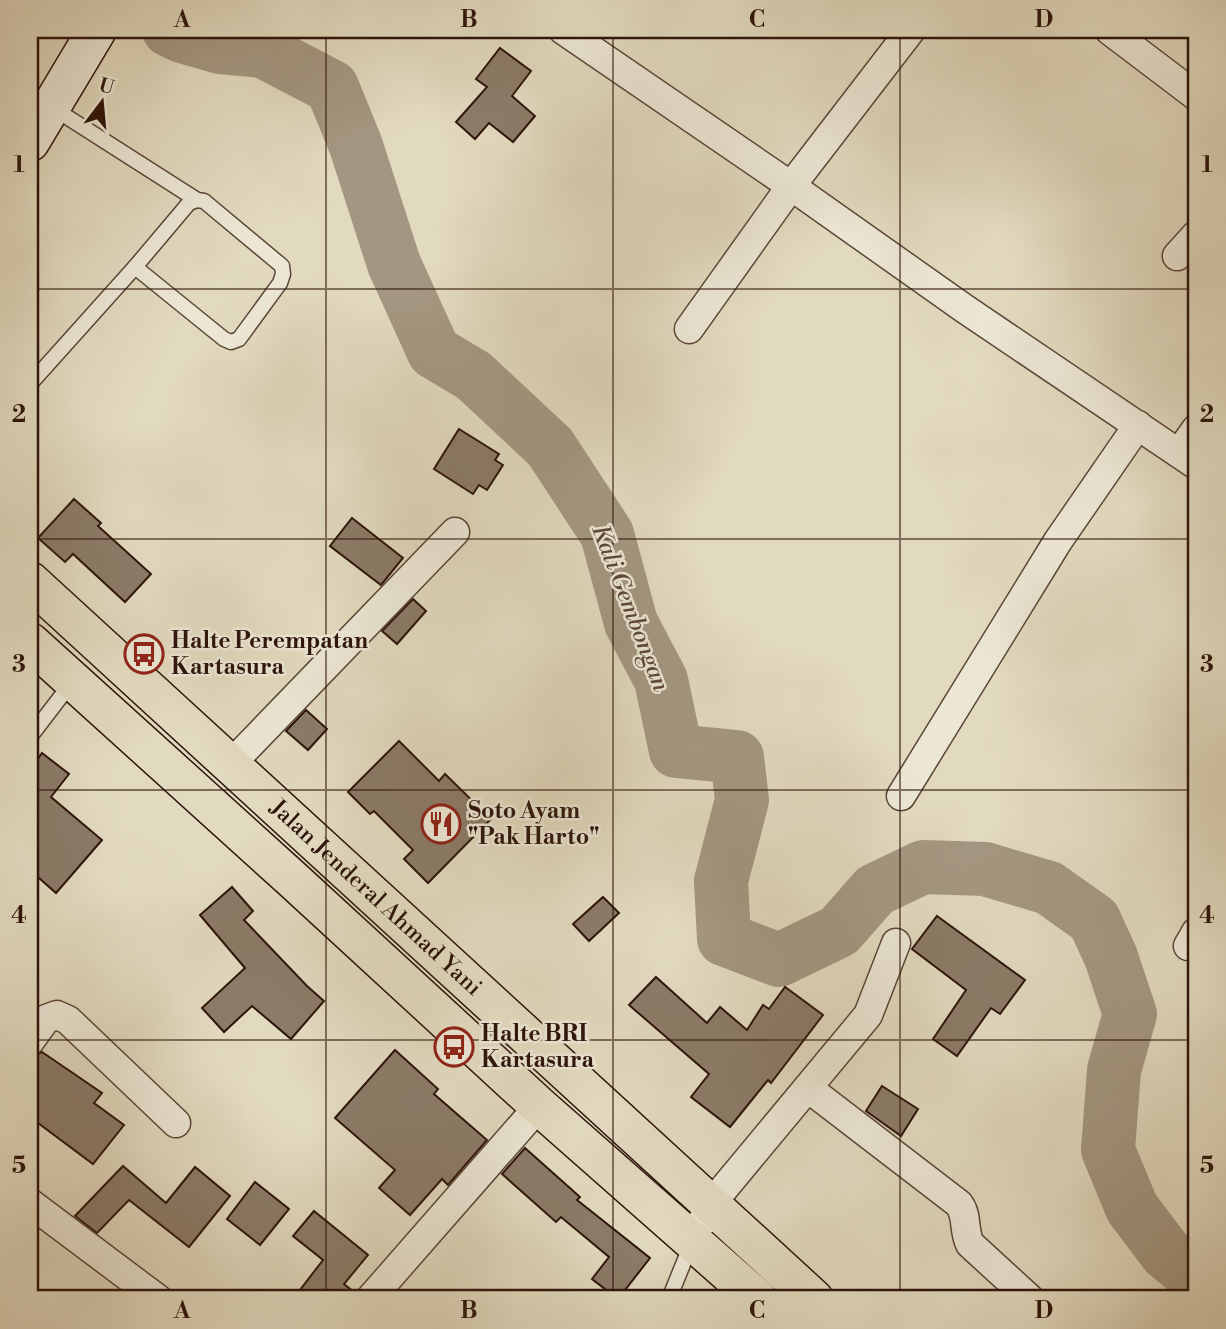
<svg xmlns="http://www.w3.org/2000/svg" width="1226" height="1329" font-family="'Libre Bodoni',serif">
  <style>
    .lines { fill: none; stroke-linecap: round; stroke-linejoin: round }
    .river { stroke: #a49781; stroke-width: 54 }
    .building { fill: #8b7b68; stroke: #2d140a; stroke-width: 2 }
    .lane-casing { stroke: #5a4637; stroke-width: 17 }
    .street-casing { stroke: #5a4637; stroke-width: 31 }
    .secondary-casing { stroke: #2d140a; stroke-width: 41 }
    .highway-casing { stroke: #2d140a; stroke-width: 41 }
    .lane { stroke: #ece7d5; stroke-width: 14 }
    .street { stroke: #ece7d5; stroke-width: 28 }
    .secondary { stroke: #ece7d5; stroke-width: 38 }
    .highway { stroke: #e2dabf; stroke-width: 38 }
    .grid { fill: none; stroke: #2d140a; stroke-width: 2; stroke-opacity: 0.55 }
    .labels { text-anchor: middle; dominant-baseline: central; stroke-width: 5; stroke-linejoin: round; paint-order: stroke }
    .poi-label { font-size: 23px; font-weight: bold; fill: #2d140a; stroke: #ece7d5; text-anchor: start }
    .street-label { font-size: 23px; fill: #2d140a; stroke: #ece7d5 }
    .water-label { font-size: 24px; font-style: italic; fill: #5d483a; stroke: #ece7d5 }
    .neatline { fill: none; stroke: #2d140a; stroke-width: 2.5 }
    .grid-label { font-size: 23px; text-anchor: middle; font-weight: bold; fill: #2d140a }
  </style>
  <rect width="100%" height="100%" fill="#e2dabf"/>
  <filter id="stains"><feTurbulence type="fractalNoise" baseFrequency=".00286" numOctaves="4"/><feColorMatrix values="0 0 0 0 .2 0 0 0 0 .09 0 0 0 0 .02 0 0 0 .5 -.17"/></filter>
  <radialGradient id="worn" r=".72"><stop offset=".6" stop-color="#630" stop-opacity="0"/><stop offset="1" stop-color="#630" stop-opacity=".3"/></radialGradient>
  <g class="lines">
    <polyline class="river" points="169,30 182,36 220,47 263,51 332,87 356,146 394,264 434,352 474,376 550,447 607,534 631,623 661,680 676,751 737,757 742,800 721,881 724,939 779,960 839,931 875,890 923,867 985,869 1049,888 1094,920 1111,957 1130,1014 1114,1070 1108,1150 1132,1208 1166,1253 1196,1278"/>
  </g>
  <g class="building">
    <polygon points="500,48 531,71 512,96 535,116 513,142 489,123 475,139 456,122 487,87 476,79"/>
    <polygon points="459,429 499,454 495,460 503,465 487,490 479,485 473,494 434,469"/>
    <polygon points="74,499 101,523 98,526 151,574 125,602 73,554 65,562 38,538"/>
    <polygon points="352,518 403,558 381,585 330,546"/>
    <polygon points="413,599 426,611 397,644 382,631"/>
    <polygon points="306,710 327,729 308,750 286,731"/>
    <polygon points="399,741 439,781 445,774 491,819 428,883 404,859 413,850 374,811 370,814 348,792"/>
    <polygon points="42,753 69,774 51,797 102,840 56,893 30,870 30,770"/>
    <polygon points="232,887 253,911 244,920 307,986 324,1001 291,1039 252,1006 224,1032 202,1008 245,968 200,915"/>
    <polygon points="603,897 619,913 589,941 573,924"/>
    <polygon points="937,916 1025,980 1000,1014 991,1008 957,1056 933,1039 966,990 912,949"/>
    <polygon points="656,977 707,1023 720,1007 747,1030 763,1005 769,1009 785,987 823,1015 771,1083 768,1080 730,1127 691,1097 709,1074 629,1005"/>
    <polygon points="395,1050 438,1089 434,1094 487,1140 448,1185 442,1179 410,1215 379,1188 395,1170 335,1118"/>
    <polygon points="42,1052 102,1093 94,1103 124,1125 93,1164 30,1117 30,1057"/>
    <polygon points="882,1086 918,1109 901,1136 866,1111"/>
    <polygon points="525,1148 580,1197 577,1200 650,1258 618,1299 592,1279 609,1257 561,1217 556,1222 502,1174"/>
    <polygon points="123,1166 166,1203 195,1167 230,1196 189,1247 129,1200 97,1233 75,1216"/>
    <polygon points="255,1182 289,1209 260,1245 227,1219"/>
    <polygon points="314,1211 368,1255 344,1284 355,1293 354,1299 293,1299 323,1260 293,1236"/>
  </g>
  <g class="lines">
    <g class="lane-casing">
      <g id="lane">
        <polyline points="53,108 197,200 204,201 282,266 283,274 280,283 239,339 231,342 224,339 135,267"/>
        <polyline points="30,384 135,267 189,203 197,200"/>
        <polyline points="30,737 72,682"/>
        <polyline points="669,1299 692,1242"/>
      </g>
    </g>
    <g class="street-casing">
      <g id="street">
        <polyline points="563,30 791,186 965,309 1196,465"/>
        <polyline points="1109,30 1196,96"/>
        <polyline points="1177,256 1196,235"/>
        <polyline points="689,329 791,186 911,30"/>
        <polyline points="1179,453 1196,429"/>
        <polyline points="231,764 455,532"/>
        <polyline points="901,796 1058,541 1138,425"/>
        <polyline points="1188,946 1196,932"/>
        <polyline points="30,1041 46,1019 57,1015 68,1020 176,1123"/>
        <path d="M 808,1088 L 959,1204 C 968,1216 963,1230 970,1244 L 1030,1299"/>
        <polyline points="30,1203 158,1299"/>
        <polyline points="702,1222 711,1204 868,1015 896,943"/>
        <polyline points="370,1299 539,1106"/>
      </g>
    </g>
    <g class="secondary-casing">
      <polyline id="secondary" points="30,142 97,30"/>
    </g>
    <g class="highway-casing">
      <g id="highway">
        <path id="s1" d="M 30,581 L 814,1299"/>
        <polyline points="30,642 291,878 539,1106 758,1299"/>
      </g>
    </g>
    <use href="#lane" class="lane"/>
    <use href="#street" class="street"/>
    <use href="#secondary" class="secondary"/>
    <use href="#highway" class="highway"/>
  </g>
  <path class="grid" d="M 326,30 L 326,1299M 613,30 L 613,1299M 900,30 L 900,1299M 30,289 L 1196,289M 30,539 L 1196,539M 30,790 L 1196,790M 30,1040 L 1196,1040"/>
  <defs>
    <g id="bus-ring" transform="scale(2.0125)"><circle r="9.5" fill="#ece7d5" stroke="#8f2418" stroke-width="1.5"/><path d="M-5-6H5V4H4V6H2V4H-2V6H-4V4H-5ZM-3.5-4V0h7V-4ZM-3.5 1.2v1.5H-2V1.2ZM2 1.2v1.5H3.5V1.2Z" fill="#8f2418"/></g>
    <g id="restaurant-ring" transform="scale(2.0125)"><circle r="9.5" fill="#ece7d5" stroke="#8f2418" stroke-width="1.5"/><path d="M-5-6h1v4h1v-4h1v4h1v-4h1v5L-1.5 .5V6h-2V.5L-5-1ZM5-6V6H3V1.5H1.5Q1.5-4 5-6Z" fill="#8f2418"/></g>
  </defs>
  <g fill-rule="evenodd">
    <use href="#bus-ring" x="144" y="654"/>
    <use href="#restaurant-ring" x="441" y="824"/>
    <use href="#bus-ring" x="454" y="1047"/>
  </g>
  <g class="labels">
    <g class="poi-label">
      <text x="171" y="641">Halte Perempatan<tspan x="171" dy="26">Kartasura</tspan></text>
      <text x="468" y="811">Soto Ayam<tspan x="468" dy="26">"Pak Harto"</tspan></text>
      <text x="481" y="1034">Halte BRI<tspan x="481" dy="26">Kartasura</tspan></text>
    </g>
    <g class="street-label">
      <text stroke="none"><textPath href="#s1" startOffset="469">Jalan Jenderal Ahmad Yani</textPath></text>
    </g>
    <g class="water-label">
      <text transform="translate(630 608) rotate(69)">Kali Gembongan</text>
    </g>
  </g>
  <rect width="1226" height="1329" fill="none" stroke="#e2dabf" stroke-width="77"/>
  <g transform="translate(102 102) rotate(16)" stroke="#ece7d5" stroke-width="5" paint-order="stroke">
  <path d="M0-5L12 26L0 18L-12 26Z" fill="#2d140a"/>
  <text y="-10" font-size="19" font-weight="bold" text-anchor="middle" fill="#2d140a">U</text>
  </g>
  <rect x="38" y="38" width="1150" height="1252" class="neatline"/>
  <g class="grid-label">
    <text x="182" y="27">A</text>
    <text x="469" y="27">B</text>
    <text x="757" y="27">C</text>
    <text x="1044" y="27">D</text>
    <text x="19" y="172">1</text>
    <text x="1207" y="172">1</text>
    <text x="19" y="422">2</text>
    <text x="1207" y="422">2</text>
    <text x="19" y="672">3</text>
    <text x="1207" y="672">3</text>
    <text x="19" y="923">4</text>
    <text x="1207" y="923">4</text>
    <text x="19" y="1173">5</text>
    <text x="1207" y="1173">5</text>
    <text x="182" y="1318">A</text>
    <text x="469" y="1318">B</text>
    <text x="757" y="1318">C</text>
    <text x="1044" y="1318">D</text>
  </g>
  <rect width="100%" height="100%" filter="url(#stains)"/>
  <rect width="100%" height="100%" fill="url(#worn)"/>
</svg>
